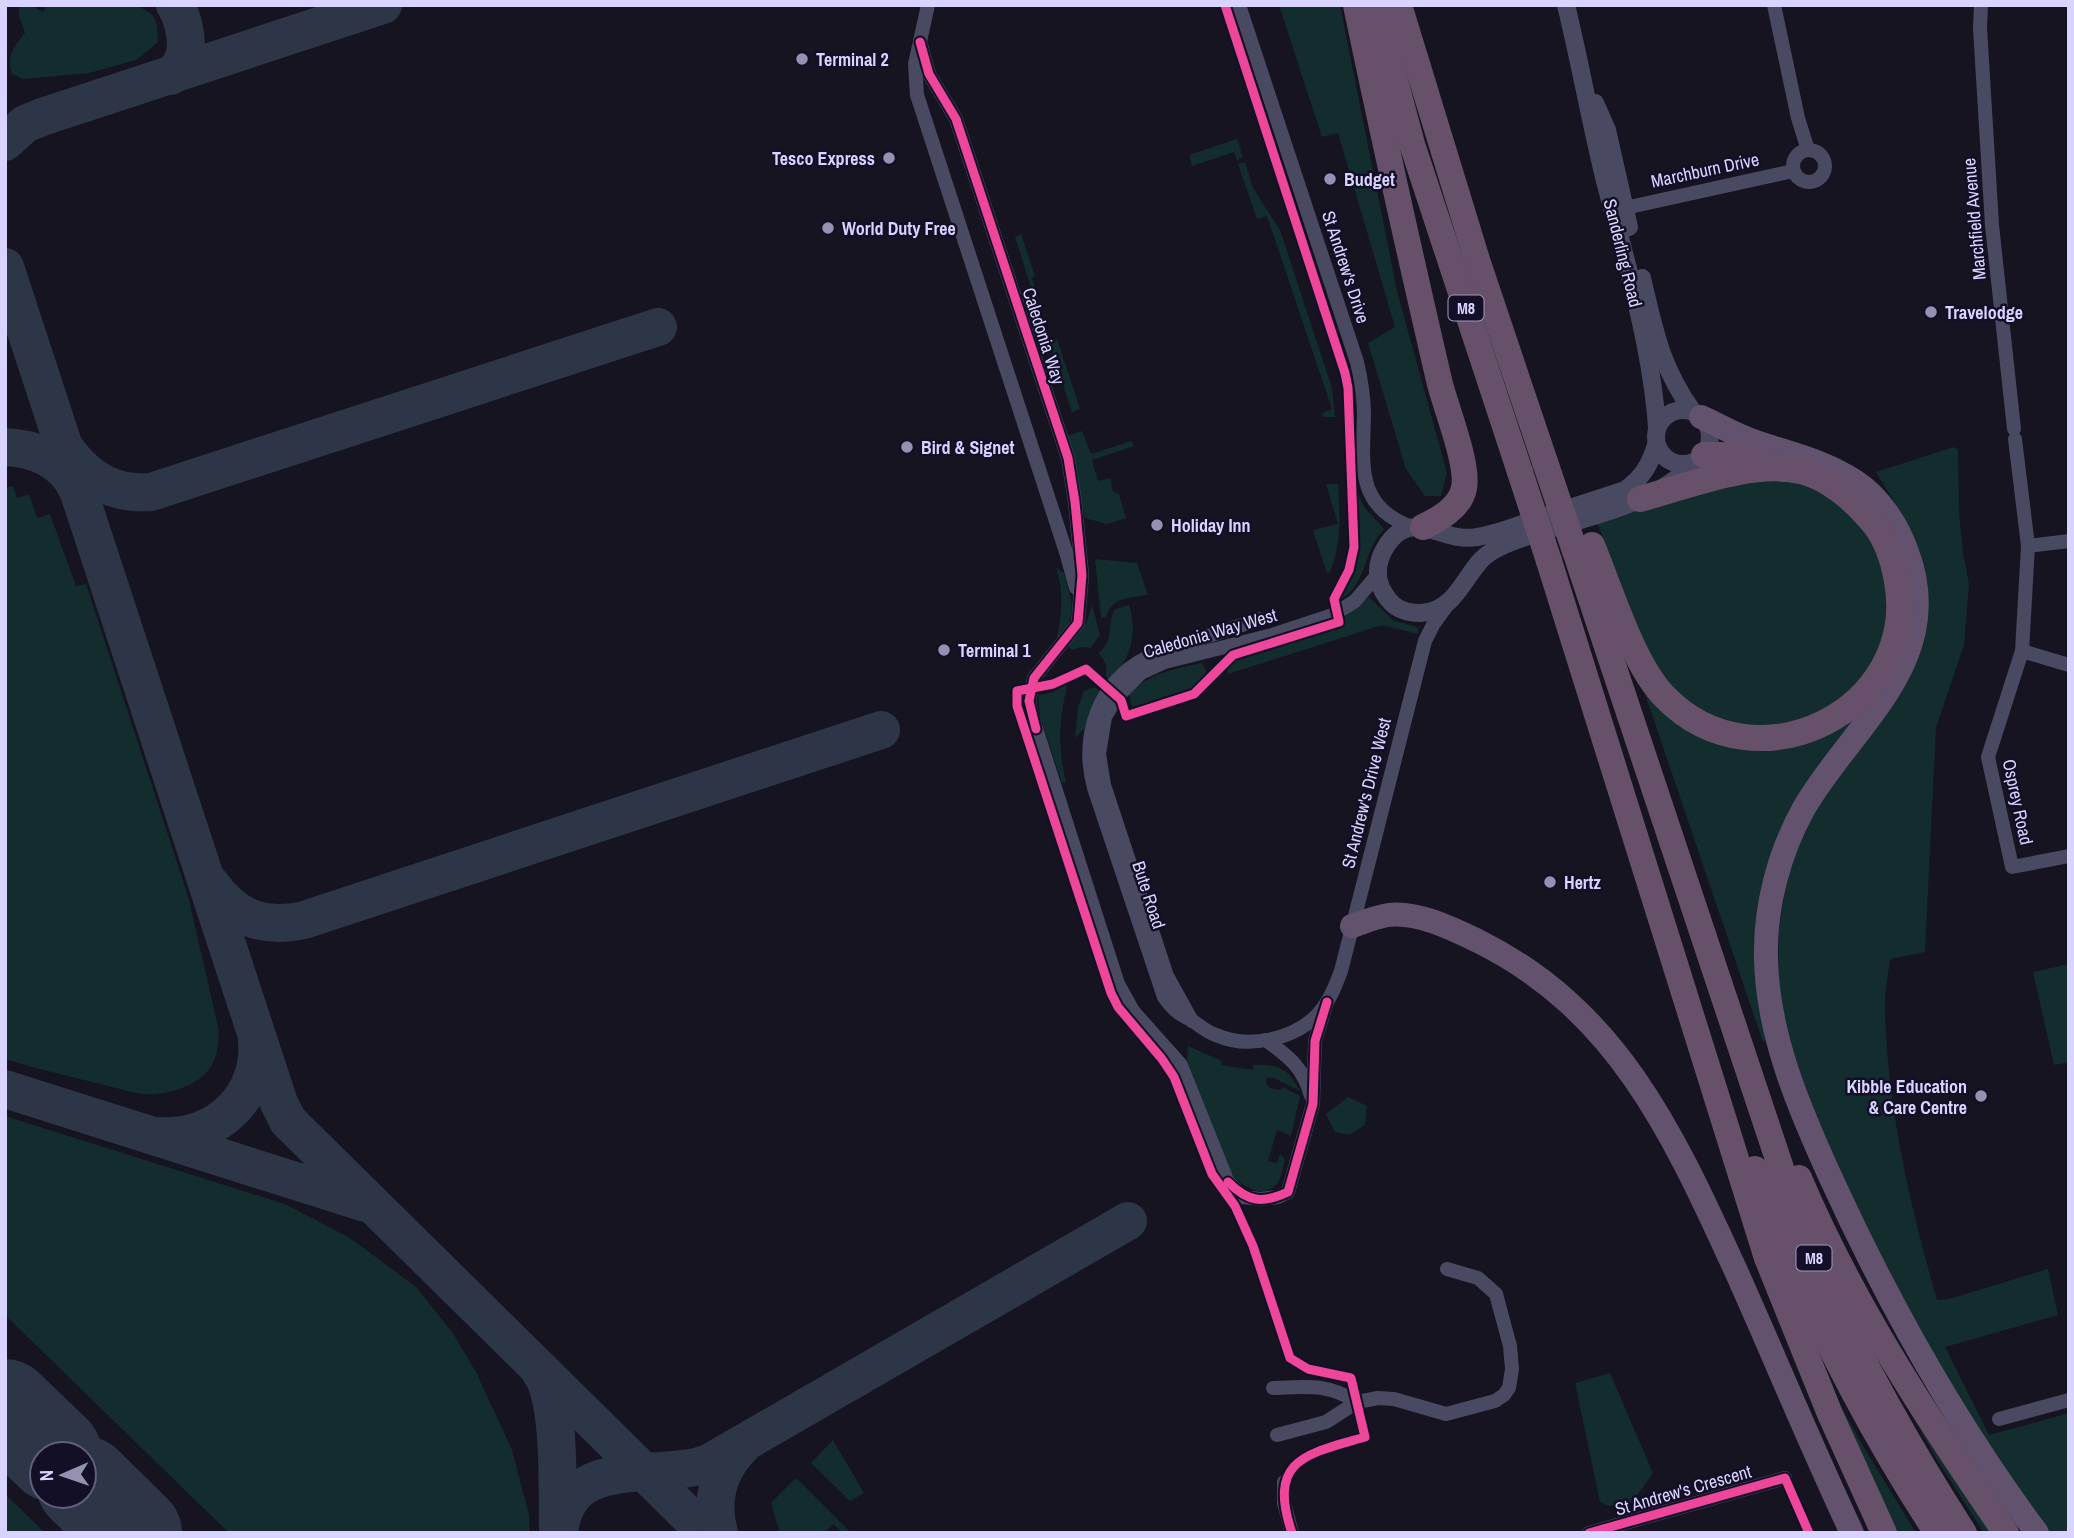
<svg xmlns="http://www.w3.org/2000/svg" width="2074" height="1538" font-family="'Archivo Narrow',sans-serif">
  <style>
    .green { fill: #132c2d }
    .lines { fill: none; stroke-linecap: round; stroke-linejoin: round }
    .taxiway { stroke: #2c3646; stroke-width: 38 }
    .runway { stroke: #2c3646; stroke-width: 96 }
    .minor { stroke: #4a4962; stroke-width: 14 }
    .tertiary { stroke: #4a4962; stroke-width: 18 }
    .trunk { stroke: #62526e; stroke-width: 24 }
    .motorway { stroke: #67516a; stroke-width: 26 }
    .motorway-bridge { stroke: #67516a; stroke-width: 26 }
    .cycleway-casing { stroke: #130f26; stroke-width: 13 }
    .cycleway { stroke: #ed469a; stroke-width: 9 }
    .poi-dot { fill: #9591b1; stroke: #130f26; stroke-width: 2.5 }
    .labels { text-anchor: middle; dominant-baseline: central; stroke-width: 5; stroke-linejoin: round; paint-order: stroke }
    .shield { fill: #130f26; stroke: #9e99be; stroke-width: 2 }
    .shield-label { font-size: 16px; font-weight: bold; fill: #d9d4ff }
    .poi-label { font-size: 18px; font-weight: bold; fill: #d9d4ff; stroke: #130f26; text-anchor: start }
    .street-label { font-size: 18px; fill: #d9d4ff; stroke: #130f26 }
  </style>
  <rect width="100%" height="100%" fill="#161421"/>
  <g class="green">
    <path d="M 19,5 L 30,5 L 43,12 L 47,5 L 136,5 L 153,15 L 157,25 L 158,42 L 136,60 L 89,73 L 23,79 L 12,74 C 6,57 14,46 25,33 L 19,16 Z"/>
    <polygon points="1279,5 1340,5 1397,291 1447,473 1441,496 1425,496 1406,469 1368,343 1395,327 1338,133 1322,137"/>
    <polygon points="1237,139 1243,157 1237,160 1234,152 1192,166 1189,155"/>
    <polygon points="1245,162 1253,188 1280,230 1332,388 1335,417 1323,417 1322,413 1332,409 1267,216 1257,219 1238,164"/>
    <polygon points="1021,234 1035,276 1032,278 1040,305 1037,306 1015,237"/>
    <polygon points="1057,339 1080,409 1072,412 1049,342"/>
    <polygon points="1082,431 1091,454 1131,441 1134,446 1092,460 1098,481 1110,478 1113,492 1119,494 1126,518 1107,524 1085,518 1075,464 1066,436"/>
    <path d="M 1954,447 L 1958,450 L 1959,513 L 1963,553 L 1969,584 L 1964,645 L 1936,727 L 1925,952 L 1890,959 C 1888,975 1885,992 1885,1008 C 1887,1107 1910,1205 1937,1300 L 1949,1299 L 2048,1269 L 2058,1315 L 1945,1347 L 1989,1435 L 2069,1413 L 2069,1533 L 2048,1533 L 2000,1469 L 1904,1311 L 1797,1074 L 1778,1004 L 1779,930 L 1787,877 L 1816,801 L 1887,713 L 1923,646 L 1925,604 L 1901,513 L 1876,472 Z"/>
    <polygon points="1726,479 1807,481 1866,525 1890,580 1881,656 1839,708 1766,731 1701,715 1654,671 1597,522"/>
    <path d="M 1326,484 L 1338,484 C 1340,515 1342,542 1330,572 L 1327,573 L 1313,530 L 1338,524 Z"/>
    <path d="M 1354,484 L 1364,507 L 1384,529 C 1363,550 1368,583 1341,599 L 1338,594 C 1362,553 1356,529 1354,484 Z"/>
    <path d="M 13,486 L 17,498 L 29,494 L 37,518 L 50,514 L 76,586 L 86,584 L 188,896 L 219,1031 C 218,1043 218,1057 210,1068 C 196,1087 166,1096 142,1094 C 130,1092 117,1088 105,1085 C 71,1077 38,1069 5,1059 L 5,488 Z"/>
    <path d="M 1095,559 L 1137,563 L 1148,595 C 1130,598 1111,597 1106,617 L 1101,618 Z"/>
    <path d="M 1056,568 L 1064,573 C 1072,603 1078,613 1059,639 L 1057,637 C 1062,614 1064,591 1056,568 Z"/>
    <polygon points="1369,597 1394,621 1415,626 1418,628 1418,634 1382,625 1228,674 1226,667 1233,656 1340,624 1342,619"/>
    <polygon points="1092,605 1100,635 1090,648 1082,647 1072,650 1068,646 1086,624"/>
    <path d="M 1129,605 C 1138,634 1130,659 1111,681 L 1106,677 L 1106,664 L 1099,653 C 1116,636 1106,625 1115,609 Z"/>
    <path d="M 1202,663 L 1208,675 L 1193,691 L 1132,707 L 1129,694 C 1149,673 1175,669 1202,663 Z"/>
    <path d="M 1068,682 C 1059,720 1057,744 1066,782 L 1062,783 L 1040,716 L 1038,695 L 1054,692 Z"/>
    <polygon points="1642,685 1717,741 1874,698 1779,838 1768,1039 1763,1042"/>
    <polygon points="1095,687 1101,692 1085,728 1075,738 1078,708 1084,691"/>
    <polygon points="2069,964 2069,1062 2054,1065 2033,972"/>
    <path d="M 1188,1046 L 1222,1061 L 1221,1065 L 1253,1070 L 1253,1065 C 1277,1063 1289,1069 1300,1091 L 1274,1078 L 1266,1078 C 1266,1088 1271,1089 1280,1090 L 1283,1087 L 1300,1096 L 1291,1136 L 1277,1130 L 1268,1161 L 1277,1163 L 1280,1154 L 1285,1159 C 1283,1166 1282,1179 1276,1185 C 1261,1200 1238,1184 1229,1170 L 1187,1060 Z"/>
    <polygon points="1348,1097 1367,1106 1365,1125 1349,1135 1335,1132 1326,1114"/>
    <polygon points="5,1116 285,1204 350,1238 416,1287 452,1332 476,1372 512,1450 529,1515 530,1533 229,1533 5,1315"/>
    <polygon points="1881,1361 1992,1533 1984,1533 1936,1458"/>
    <polygon points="1610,1373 1653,1473 1632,1503 1609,1506 1600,1502 1575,1383"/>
    <polygon points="1830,1387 1863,1446 1916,1533 1896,1533"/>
    <polygon points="833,1440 864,1493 850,1501 811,1463"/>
    <polygon points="796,1478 851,1533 843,1533 833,1524 824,1533 780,1533 771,1503"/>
    <polygon points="5,1494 45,1533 5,1533"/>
  </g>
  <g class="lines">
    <g class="taxiway">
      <path d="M 171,76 C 174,72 180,67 182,62 C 190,47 184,19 175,5"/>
      <polyline points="5,142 25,124 42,117 383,5"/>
      <polyline points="5,267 279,1103 288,1121 706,1533"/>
      <path d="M 5,447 C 34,448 63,460 76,487"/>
      <path d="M 67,451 C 89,480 114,495 151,492 L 658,327"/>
      <path d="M 210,883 C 235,918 262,929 304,920 L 881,730"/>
      <polyline points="5,1089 365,1203"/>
      <path d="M 163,1136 C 217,1139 262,1095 257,1041"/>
      <path d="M 541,1373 C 561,1402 557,1489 558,1527"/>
      <path d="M 559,1533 C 568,1451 655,1483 709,1463 L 1128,1221"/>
      <path d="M 719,1533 C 710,1500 718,1470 742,1446"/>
    </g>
    <g class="runway">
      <polyline points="5,1407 54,1454"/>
      <polyline points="84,1484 134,1533"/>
    </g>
    <g class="minor">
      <polyline points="928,5 915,64 917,95 1066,552 1076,588"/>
      <path d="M 1239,5 L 1357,362 C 1361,379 1364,397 1364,415 C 1363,464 1355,507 1412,527"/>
      <polyline points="1774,5 1798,118 1808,150"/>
      <polyline points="1981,5 1980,28 1992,225 2014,429"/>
      <polyline points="920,42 929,74 956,119 1068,458 1075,502 1082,575 1078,623 1034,678 1029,701 1033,719 1118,984 1133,1011 1181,1065 1227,1180 1243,1197 1260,1199 1278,1197 1288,1192 1313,1104 1315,1041 1327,1002"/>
      <circle cx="1809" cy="166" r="16"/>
      <polyline points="1625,208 1793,171"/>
      <polyline points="2015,439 2028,546"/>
      <polyline points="2069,541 2028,546 2022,651 1988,757 2012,867 2069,856"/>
      <path d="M 1260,619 C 1236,627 1212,635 1187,643 C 1174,647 1159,651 1146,658 C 1098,683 1080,736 1094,788 L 1164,997 C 1173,1010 1179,1014 1193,1021 C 1200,1026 1207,1032 1216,1035 C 1247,1049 1294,1040 1318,1014 C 1329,1002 1335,987 1341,971 L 1425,641 L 1433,625 L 1449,603"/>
      <polyline points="2022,651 2069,665"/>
      <polyline points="1192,1021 1167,976 1104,785 1099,754 1105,717 1117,697 1141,673 1165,662 1272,635 1333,615 1355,601 1378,574"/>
      <path d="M 1266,1040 C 1289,1057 1303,1067 1311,1096"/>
      <path d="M 1273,1388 C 1306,1387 1328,1383 1357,1402"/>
      <polyline points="1999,1419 2069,1400"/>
      <polyline points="1277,1435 1326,1422 1357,1402 1378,1398 1394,1399 1446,1414 1495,1401 1504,1395 1509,1388 1512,1369 1510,1346 1496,1294 1478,1278 1447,1269"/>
      <polyline points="1284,1482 1284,1503 1292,1533"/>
      <polyline points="1589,1533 1785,1478"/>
    </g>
    <g class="tertiary">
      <path d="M 1566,5 C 1580,62 1590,120 1604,177 C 1625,259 1651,343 1657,427"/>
      <polyline points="1595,103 1607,130 1629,227"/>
      <path d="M 1642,278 C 1655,332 1660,365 1693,412"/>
      <circle cx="1683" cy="437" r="27"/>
      <path d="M 1656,445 C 1650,465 1642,478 1625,490 C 1594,500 1564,510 1533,520 C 1515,527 1496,534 1477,537 C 1450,542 1429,523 1409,528 C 1391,532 1377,556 1378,574 C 1378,585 1386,599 1395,606 C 1402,611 1412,613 1420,613 C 1454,612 1462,580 1482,559 C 1487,554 1494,550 1500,547 C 1563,518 1644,515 1694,463"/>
    </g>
    <g class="trunk">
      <path d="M 1701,417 C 1719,425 1737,436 1756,442 C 1791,454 1825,461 1856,482 C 1880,498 1898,526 1907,552 C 1948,661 1852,725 1804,808 C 1779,853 1765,906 1766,957 C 1767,1034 1799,1108 1830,1176 C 1887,1301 1955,1423 2037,1533"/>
      <path d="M 1352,926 C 1364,922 1375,917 1388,915 C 1417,911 1453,929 1478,941 C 1619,1011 1674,1136 1736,1271 C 1775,1358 1811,1446 1852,1533"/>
    </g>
    <g class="motorway">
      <path d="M 1356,5 C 1382,130 1410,255 1439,380 C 1445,406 1469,464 1464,488 C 1460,508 1439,519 1423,527"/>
      <polyline points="1375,5 1412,144 1520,472"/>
      <polyline points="1399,5 1478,263 1545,462"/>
      <polyline points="1704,455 1733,455 1766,461"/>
      <path d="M 1592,545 C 1610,588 1633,665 1665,697 C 1756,791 1920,711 1897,581 C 1893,558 1886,536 1870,519 C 1853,499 1827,477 1801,471 C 1752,460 1688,486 1640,499"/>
      <path d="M 1575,551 L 1801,1228 C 1846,1335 1901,1435 1964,1533"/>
      <polyline points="1549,561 1767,1258 1830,1414 1884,1533"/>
      <path d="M 1755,1169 C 1801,1298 1862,1418 1937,1533"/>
      <path d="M 1799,1178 C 1852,1304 1929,1421 2006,1533"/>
    </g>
    <g class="motorway-bridge">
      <polyline points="1545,462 1575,551"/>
      <polyline points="1520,472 1549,561"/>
    </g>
    <g class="cycleway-casing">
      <g id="cycleway">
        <path d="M 1225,5 L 1345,373 L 1348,388 L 1354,547 L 1349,570 L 1334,599 L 1339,622 L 1233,655 L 1194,694 L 1126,716 L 1121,700 L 1086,669 L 1053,684 L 1017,691 L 1017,706 L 1111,993 L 1118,1007 L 1162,1059 L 1174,1077 L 1212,1174 L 1235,1206 L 1253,1246 L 1290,1358 L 1308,1369 L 1351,1378 L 1365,1437 C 1306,1454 1267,1459 1292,1533"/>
        <polyline points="920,42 929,74 956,119 1068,458 1075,502 1082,575 1078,623 1034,678 1029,701 1036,729"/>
        <path d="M 1228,1182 C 1248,1202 1262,1204 1288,1192 L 1313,1104 L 1315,1041 L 1327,1002"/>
        <polyline points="1589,1533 1785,1478 1809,1533"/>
      </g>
    </g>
    <use href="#cycleway" class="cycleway"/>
  </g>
  <g class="poi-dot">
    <circle cx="802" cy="59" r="7"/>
    <circle cx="889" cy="158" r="7"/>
    <circle cx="1330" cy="179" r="7"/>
    <circle cx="828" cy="228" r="7"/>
    <circle cx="1931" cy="312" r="7"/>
    <circle cx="907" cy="447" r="7"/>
    <circle cx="1157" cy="525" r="7"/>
    <circle cx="944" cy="650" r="7"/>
    <circle cx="1550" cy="882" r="7"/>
    <circle cx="1981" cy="1096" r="7"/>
  </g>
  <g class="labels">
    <g class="shield">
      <rect x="1448.5" y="295.5" width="35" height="25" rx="5"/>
      <rect x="1796.5" y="1245.5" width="35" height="25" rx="5"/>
    </g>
    <g class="shield-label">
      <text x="1466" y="308">M8</text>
      <text x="1814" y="1258">M8</text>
    </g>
    <g class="poi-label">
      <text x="816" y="59">Terminal 2</text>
      <text x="875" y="158" text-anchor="end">Tesco Express</text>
      <text x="1344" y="179">Budget</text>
      <text x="842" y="228">World Duty Free</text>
      <text x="1945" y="312">Travelodge</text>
      <text x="921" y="447">Bird &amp; Signet</text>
      <text x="1171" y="525">Holiday Inn</text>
      <text x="958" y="650">Terminal 1</text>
      <text x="1564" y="882">Hertz</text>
      <text x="1967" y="1086" text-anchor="end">Kibble Education<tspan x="1967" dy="21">&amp; Care Centre</tspan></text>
    </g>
    <g class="street-label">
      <text transform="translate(1705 170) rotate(-12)">Marchburn Drive</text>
      <text transform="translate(1974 219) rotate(-95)">Marchfield Avenue</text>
      <text transform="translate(1623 253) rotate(76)">Sanderling Road</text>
      <text transform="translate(1346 267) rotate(72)">St Andrew's Drive</text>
      <text transform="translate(1044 336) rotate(72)">Caledonia Way</text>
      <text transform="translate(1210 633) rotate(-16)">Caledonia Way West</text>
      <text transform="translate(1366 793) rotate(-76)">St Andrew's Drive West</text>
      <text transform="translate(2018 802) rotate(78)">Osprey Road</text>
      <text transform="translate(1149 895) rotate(72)">Bute Road</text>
      <text transform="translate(1683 1490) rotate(-16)">St Andrew's Crescent</text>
    </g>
  </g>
  <rect width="2074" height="1538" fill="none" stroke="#d9d4ff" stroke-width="14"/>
  <g transform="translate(63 1475) rotate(268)"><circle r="33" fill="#130f26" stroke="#625e7d" stroke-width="2"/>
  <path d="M0-5L12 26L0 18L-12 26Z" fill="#9591b1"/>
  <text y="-10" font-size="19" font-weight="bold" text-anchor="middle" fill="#d9d4ff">N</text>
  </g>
</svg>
